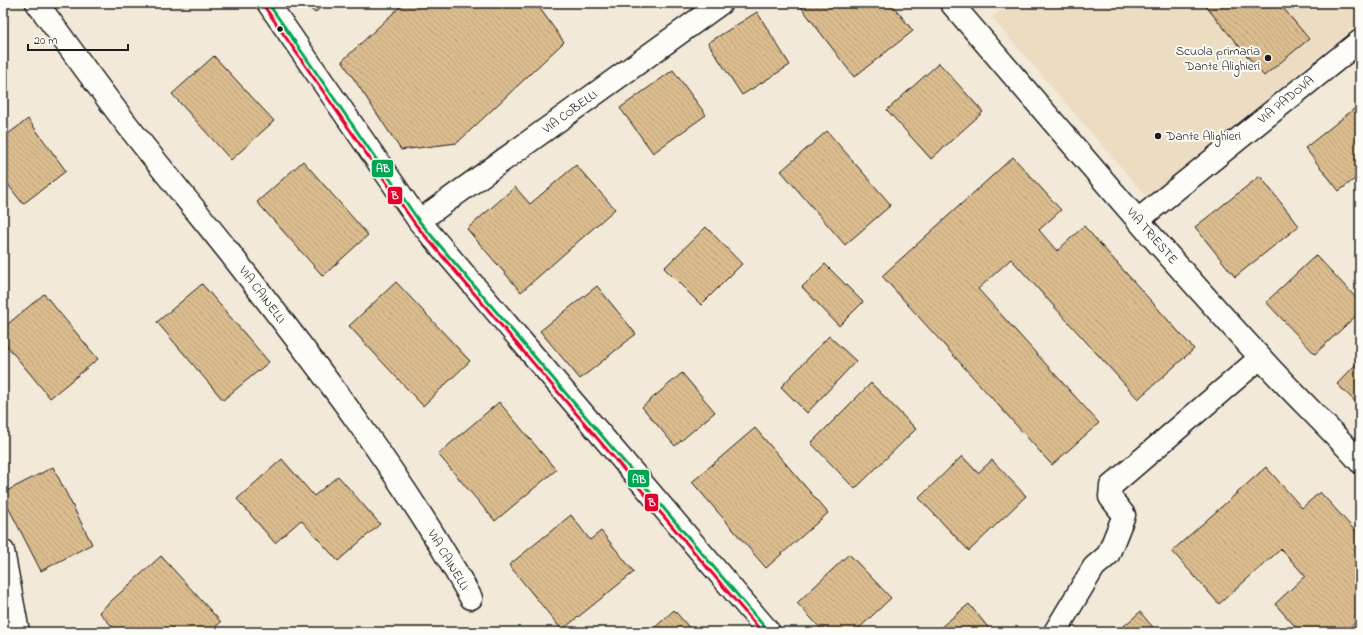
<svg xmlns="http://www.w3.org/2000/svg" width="1363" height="635" font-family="'Indie Flower',sans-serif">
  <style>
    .built { fill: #ecdcc2 }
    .building { fill: url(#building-back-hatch); stroke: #1c1c1c }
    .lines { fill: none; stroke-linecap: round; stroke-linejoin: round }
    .pedestrian-casing { stroke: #1c1c1c; stroke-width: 25 }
    .minor-casing { stroke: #1c1c1c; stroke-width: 25 }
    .pedestrian { stroke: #fdfcf7; stroke-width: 22 }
    .minor { stroke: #fdfcf7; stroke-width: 22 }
    .bus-1-casing { stroke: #fdfcf7; stroke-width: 6 }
    .bus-2-casing { stroke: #fdfcf7; stroke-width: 6 }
    .bus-1 { stroke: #00a651; stroke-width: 3 }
    .bus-2 { stroke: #e4002b; stroke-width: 3 }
    .bus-dot { fill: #1c1c1c; stroke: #fdfcf7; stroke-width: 1.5 }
    .labels { text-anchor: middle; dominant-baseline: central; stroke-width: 4; stroke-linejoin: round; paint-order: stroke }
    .poi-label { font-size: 13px; fill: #1c1c1c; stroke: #fdfcf7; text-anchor: end }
    .street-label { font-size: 13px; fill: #1c1c1c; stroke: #fdfcf7 }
    .line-badge { stroke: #fdfcf7; stroke-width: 1.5 }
    .badge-label { font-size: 11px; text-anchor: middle; font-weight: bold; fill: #fff }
  </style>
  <defs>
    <pattern id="building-back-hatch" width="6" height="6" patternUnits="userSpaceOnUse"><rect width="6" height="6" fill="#dbbc8e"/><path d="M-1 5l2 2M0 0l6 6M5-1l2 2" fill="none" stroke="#bba17a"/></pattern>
  </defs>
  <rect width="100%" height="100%" fill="#f3e9d8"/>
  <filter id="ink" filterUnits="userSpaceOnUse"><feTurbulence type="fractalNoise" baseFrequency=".025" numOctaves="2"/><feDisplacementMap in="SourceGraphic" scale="8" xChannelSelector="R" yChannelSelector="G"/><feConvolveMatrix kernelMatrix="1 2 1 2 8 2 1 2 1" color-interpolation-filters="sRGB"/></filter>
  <g filter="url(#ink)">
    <polygon class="built" points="1010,3 1203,3 1265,76 1309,39 1279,3 1360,3 1360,23 1147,197 992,18"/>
    <g class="building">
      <polygon points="304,3 325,3 315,13"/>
      <polygon points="404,3 536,3 564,42 457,143 401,150 342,61"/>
      <polygon points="798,3 891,3 913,31 854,77"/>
      <polygon points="1203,3 1279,3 1309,39 1264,76"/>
      <polygon points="757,12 790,65 742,95 708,43"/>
      <polygon points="214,56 274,121 231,160 172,94"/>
      <polygon points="939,63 983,112 931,159 887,110"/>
      <polygon points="673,70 706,115 653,153 620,108"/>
      <polygon points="1359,105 1360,106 1360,175 1339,191 1305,148"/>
      <polygon points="28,119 66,171 23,204 3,178 3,127 8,134"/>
      <polygon points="827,131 891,205 845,245 781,171"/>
      <polygon points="1013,157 1061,210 1039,230 1057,251 1084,226 1194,349 1138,399 1011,259 978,289 1099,423 1052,465 882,276"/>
      <polygon points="303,161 368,235 323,276 257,202"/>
      <polygon points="576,165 615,209 521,292 467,229 515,187 530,204"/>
      <polygon points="1260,176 1299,226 1235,277 1195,227"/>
      <polygon points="706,227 742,264 701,305 664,268"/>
      <polygon points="1316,255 1360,302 1360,312 1315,354 1266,302"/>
      <polygon points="825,264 863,302 839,326 802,287"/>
      <polygon points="396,282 470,361 423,406 349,326"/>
      <polygon points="202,284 269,362 223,400 157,322"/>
      <polygon points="597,286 636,334 580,379 540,331"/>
      <polygon points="44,294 98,359 50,398 3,341 3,328"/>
      <polygon points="829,336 856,361 807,413 781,387"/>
      <polygon points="1360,360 1360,406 1337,384"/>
      <polygon points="682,373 715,412 675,446 642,407"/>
      <polygon points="871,383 916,429 855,489 811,443"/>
      <polygon points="499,402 556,470 495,521 438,454"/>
      <polygon points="755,428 828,513 766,568 692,482"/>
      <polygon points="962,456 978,473 992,460 1026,496 969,551 919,498"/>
      <polygon points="282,459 314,496 338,476 380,524 338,561 301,520 275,543 237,499"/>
      <polygon points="53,467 92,544 41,571 3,497 3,493"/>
      <polygon points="1266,467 1302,508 1320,492 1360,536 1360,618 1345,632 1300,632 1275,604 1305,576 1281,549 1219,604 1172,551"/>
      <polygon points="571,515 590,540 601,531 634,572 562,630 509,565"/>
      <polygon points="849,554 891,598 855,632 824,632 797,603"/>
      <polygon points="161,556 221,622 210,632 117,632 99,612"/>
      <polygon points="969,604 992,632 935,632"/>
      <polygon points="674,610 693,632 650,632"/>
      <polygon points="1140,612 1157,632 1117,632"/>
    </g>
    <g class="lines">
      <g class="pedestrian-casing">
        <polyline id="pedestrian" points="1055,632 1094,567 1108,555 1124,515 1110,497 1111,486 1260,358"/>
      </g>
      <g class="minor-casing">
        <g id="minor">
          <path d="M 37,3 C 66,43 95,83 125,122 C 159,166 195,209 229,252 C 315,362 403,476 471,598"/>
          <polyline points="268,3 419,221 769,632"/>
          <path d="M 951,3 C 1053,121 1154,242 1260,357 C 1292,393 1328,426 1360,462"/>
          <polyline points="1138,220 1360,41"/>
          <polyline points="419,221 721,3"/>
          <polyline points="3,551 18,632"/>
        </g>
      </g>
      <use href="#pedestrian" class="pedestrian"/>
      <use href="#minor" class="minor"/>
      <g class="bus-1-casing">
        <polyline id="bus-1" points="268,3 419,221 769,632"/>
      </g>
      <g class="bus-2-casing">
        <polyline id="bus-2" points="264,6 415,224 762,632"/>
      </g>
      <use href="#bus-1" class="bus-1"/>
      <use href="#bus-2" class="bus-2"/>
    </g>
  </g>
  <g class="bus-dot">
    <circle cx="280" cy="29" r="3.5"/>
    <circle cx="1268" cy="58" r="4"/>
    <circle cx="1158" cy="136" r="4"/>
  </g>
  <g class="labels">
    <g class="poi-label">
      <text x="1260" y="51">Scuola primaria<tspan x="1260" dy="15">Dante Alighieri</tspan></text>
      <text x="1166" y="136" text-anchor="start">Dante Alighieri</text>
    </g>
    <g class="street-label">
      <text transform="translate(1286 100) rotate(-39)">VIA PADOVA</text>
      <text transform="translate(570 112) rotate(-36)">VIA COBELLI</text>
      <text transform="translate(1152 236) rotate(49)">VIA TRIESTE</text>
      <text transform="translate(262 295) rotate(53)">VIA CAINELLI</text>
      <text transform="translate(448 560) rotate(59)">VIA CAINELLI</text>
    </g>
  </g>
  <g class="line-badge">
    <rect x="371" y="159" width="23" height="19" rx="4" fill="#00a651"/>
    <rect x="387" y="186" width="16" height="19" rx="4" fill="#e4002b"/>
    <rect x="627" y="469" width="23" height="19" rx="4" fill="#00a651"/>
    <rect x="644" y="493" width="15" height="19" rx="4" fill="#e4002b"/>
  </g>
  <g class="badge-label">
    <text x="383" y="172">AB</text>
    <text x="395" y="199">B</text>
    <text x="639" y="483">AB</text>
    <text x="652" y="506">B</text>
  </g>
  <rect width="1363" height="635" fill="none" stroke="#fdfcf7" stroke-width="16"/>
  <rect x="8" y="8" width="1347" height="619" fill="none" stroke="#1c1c1c" stroke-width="1.5" filter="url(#ink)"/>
  <path d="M28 44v6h100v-6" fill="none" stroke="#1c1c1c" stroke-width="2"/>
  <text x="34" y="44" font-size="12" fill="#1c1c1c" stroke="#fdfcf7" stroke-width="3" paint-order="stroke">20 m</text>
</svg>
